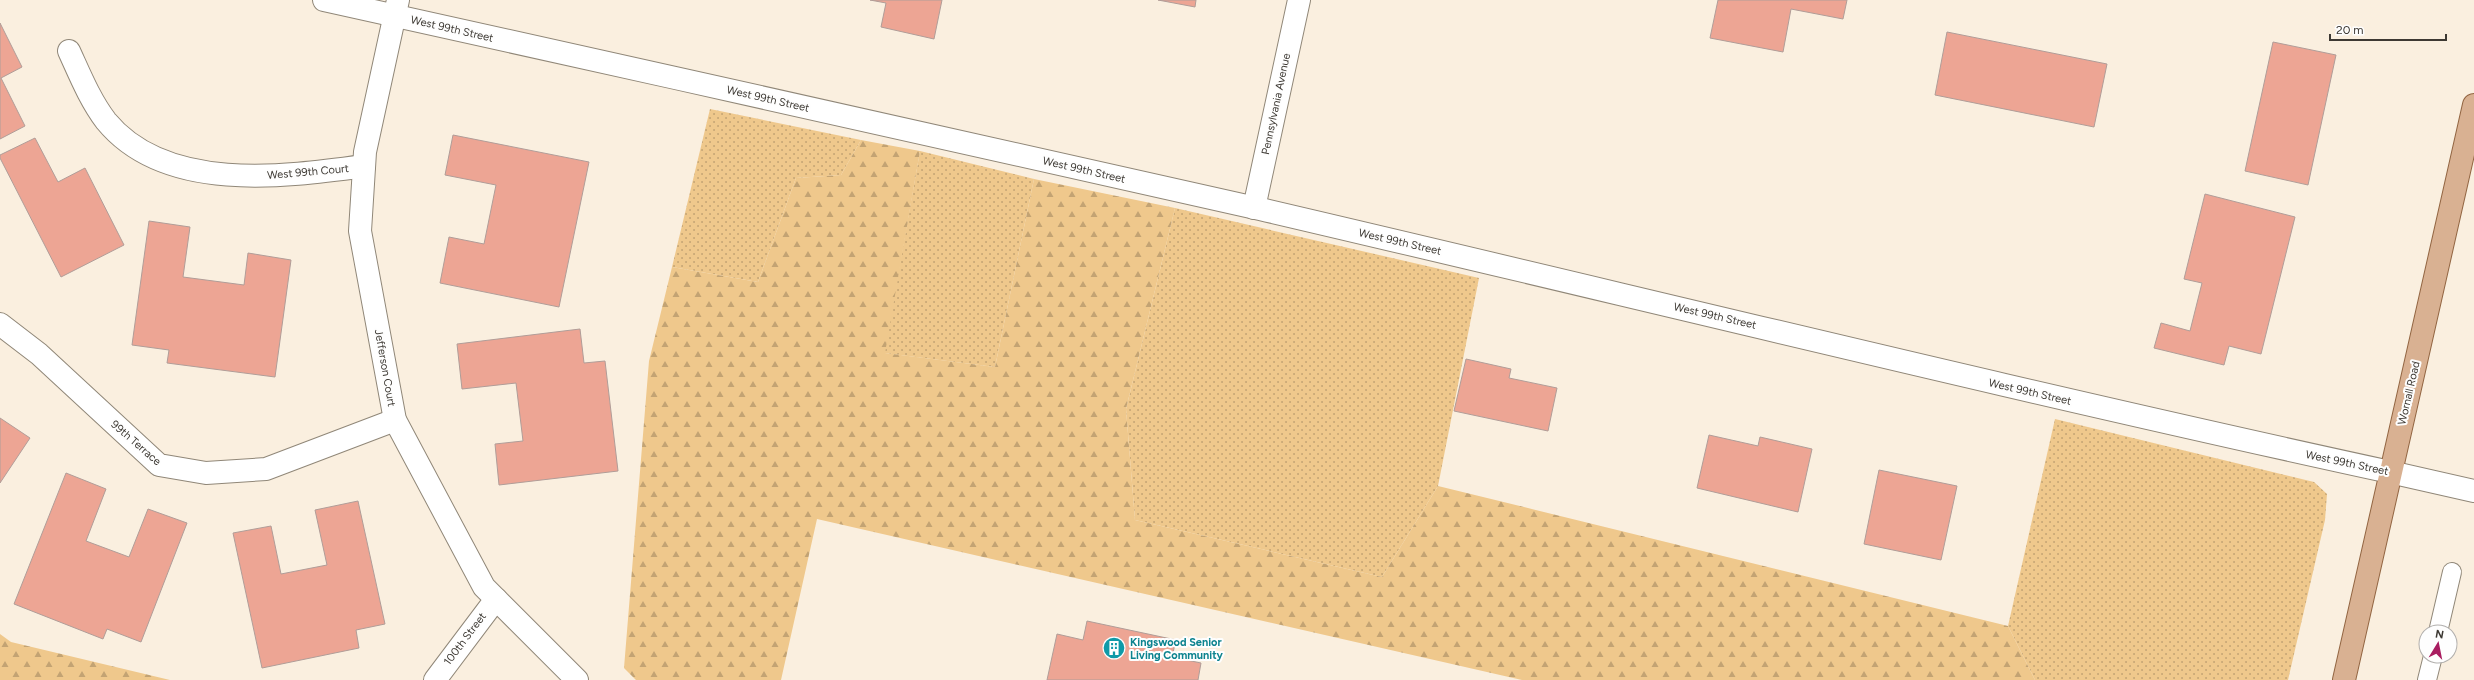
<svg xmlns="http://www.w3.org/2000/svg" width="2474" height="680" font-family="Figtree,sans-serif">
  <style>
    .grass { fill: url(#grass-dots) }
    .forest { fill: url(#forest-firs) }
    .building { fill: #eda594; stroke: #b09d98 }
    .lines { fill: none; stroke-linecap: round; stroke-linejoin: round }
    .service-casing { stroke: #908778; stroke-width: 20 }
    .minor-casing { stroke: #908778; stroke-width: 24 }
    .tertiary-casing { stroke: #908778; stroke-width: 24 }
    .primary-casing { stroke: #926542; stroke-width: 24 }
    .service { stroke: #fff; stroke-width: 18 }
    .minor { stroke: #fff; stroke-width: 22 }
    .tertiary { stroke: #fff; stroke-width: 22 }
    .primary { stroke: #d9b192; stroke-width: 22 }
    .labels { text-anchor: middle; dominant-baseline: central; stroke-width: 4; stroke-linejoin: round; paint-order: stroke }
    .street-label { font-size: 11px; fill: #3d3933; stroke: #fefefe }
    .culture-label { font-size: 11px; font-weight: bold; fill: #0d838f; stroke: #fefefe; text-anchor: start }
  </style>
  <defs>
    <pattern id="grass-dots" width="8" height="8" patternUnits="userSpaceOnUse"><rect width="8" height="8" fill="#efc88c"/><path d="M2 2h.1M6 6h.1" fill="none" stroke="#c3a373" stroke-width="1.8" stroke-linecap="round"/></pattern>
    <pattern id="forest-firs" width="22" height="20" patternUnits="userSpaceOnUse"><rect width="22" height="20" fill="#efc88c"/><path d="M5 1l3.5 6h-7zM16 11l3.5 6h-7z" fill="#c3a373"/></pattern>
  </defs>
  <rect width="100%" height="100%" fill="#faefdf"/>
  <g class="grass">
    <polygon points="710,109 861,140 841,175 796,178 758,282 672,267"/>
    <polygon points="920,151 1034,179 995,367 884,353"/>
    <polygon points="1175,208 1479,278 1438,486 1382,577 1135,520 1126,409"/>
    <polygon points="2055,419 2314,482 2327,494 2325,520 2288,680 2035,680 2008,626"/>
  </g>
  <g class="forest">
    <polygon points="861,140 920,151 885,353 995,367 1034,179 1175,208 1126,409 1135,520 1382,577 1438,486 2008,626 2035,680 1522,680 817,519 781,680 636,680 624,668 649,361 672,267 758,282 796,178 841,175"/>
    <polygon points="0,634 11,642 170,680 0,680"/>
  </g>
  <g class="building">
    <polygon points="870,0 942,0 934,39 881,27 886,3"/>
    <polygon points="1158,0 1196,0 1195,7"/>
    <polygon points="1718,0 1847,0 1843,19 1791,9 1783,52 1710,38"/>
    <polygon points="0,23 22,67 1,78 25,126 0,139"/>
    <polygon points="1947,32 2107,64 2094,127 1935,95"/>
    <polygon points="2273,42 2336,55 2308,185 2245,171"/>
    <polygon points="453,135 589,162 559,307 440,283 449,237 484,244 496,185 445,175"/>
    <polygon points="35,138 58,182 85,168 124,245 61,277 0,158 0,155"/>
    <polygon points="2205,194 2295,217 2261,354 2229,346 2224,365 2154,348 2161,323 2190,331 2202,283 2184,279"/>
    <polygon points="149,221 190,227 183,277 244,285 248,253 291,260 275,377 167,363 169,350 132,345"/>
    <polygon points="580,329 584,363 605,361 618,471 499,485 495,444 523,441 516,383 462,389 457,344"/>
    <polygon points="1466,359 1511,369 1509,378 1557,388 1548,431 1454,411"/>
    <polygon points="0,418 30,438 0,483"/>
    <polygon points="1709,435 1758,446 1760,437 1812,449 1798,512 1697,488"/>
    <polygon points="1879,470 1957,486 1941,560 1864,544"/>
    <polygon points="66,473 106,489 86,541 129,557 148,509 187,523 141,642 107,629 103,639 14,604"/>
    <polygon points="358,501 385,624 356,630 359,648 262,668 233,533 271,526 281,574 327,565 315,510"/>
    <polygon points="1087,621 1176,640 1172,657 1201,663 1198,680 1047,680 1057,634 1083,640"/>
  </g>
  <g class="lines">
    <g class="service-casing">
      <g id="service">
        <polyline points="2438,632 2452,572"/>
        <polyline points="2427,680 2433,656"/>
      </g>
    </g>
    <g class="minor-casing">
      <g id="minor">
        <path d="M 324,0 C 636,70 948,137 1260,209 C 1637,297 2012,390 2390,472"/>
        <polyline points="398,0 365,152 360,231 395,420 484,587 577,680"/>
        <path d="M 69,51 C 80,75 90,100 106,121 C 165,193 284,177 364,166"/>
        <polyline points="1254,208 1299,0"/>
        <polyline points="0,324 39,354 159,465 206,473 266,469 395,420"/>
        <polyline points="435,680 496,599"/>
      </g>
    </g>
    <g class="tertiary-casing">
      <polyline id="tertiary" points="2390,472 2474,491"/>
    </g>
    <g class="primary-casing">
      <polyline id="primary" points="2344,680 2474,105"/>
    </g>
    <use href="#service" class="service"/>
    <use href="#minor" class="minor"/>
    <use href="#tertiary" class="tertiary"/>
    <use href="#primary" class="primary"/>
  </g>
  <defs>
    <g id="building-disc" transform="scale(1.15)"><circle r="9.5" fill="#0f9aa8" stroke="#fefefe"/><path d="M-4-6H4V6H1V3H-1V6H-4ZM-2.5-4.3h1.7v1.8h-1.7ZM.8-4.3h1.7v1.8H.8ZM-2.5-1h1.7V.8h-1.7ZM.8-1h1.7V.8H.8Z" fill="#fff"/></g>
  </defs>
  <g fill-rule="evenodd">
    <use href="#building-disc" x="1114" y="648"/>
  </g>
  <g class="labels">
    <g class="street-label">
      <text transform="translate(452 29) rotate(13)">West 99th Street</text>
      <text transform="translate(768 99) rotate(13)">West 99th Street</text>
      <text transform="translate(1276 104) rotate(-78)">Pennsylvania Avenue</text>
      <text transform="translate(1084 170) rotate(13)">West 99th Street</text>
      <text transform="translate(308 172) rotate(-5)">West 99th Court</text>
      <text transform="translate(1400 242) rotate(13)">West 99th Street</text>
      <text transform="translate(1715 316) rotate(13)">West 99th Street</text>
      <text transform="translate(385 368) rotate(80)">Jefferson Court</text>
      <text transform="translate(2030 392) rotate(13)">West 99th Street</text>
      <text transform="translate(2409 393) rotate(-77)">Wornall Road</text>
      <text transform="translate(136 443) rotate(41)">99th Terrace</text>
      <text transform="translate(2347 463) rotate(12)">West 99th Street</text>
      <text transform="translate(465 639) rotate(-53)">100th Street</text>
    </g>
    <g class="culture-label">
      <text x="1130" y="642">Kingswood Senior<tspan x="1130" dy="13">Living Community</tspan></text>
    </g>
  </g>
  <g transform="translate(2438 644) rotate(10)"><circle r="19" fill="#fefefe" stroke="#b1afad"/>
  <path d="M0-3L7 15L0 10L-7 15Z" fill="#a91d60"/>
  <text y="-6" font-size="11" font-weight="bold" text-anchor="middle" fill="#3d3933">N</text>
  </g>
  <path d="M2330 34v6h116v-6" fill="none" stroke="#3d3933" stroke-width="2"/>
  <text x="2336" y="34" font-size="12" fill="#3d3933" stroke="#fefefe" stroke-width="3" paint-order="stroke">20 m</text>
</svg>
